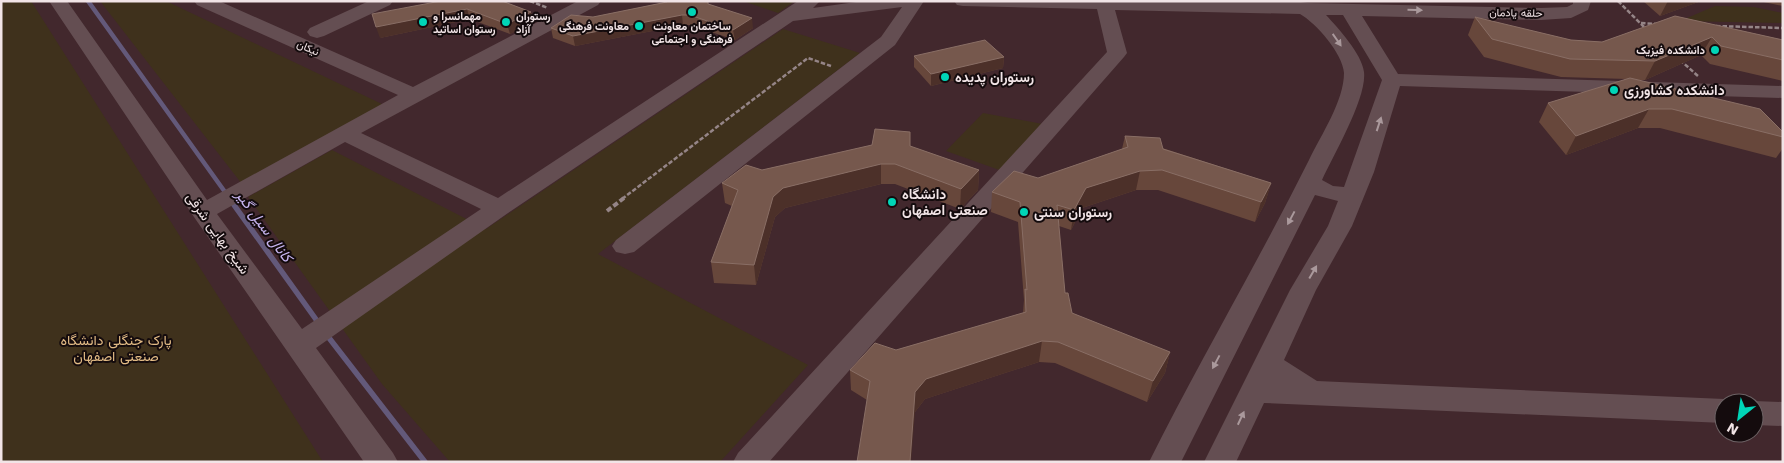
<svg xmlns="http://www.w3.org/2000/svg" width="1784" height="463" font-family="'Work Sans',Vazirmatn,sans-serif">
  <style>
    .built { fill: #42282d; fill-rule: evenodd }
    .green { fill: #3f311c }
    .lines { fill: none; stroke-linecap: round; stroke-linejoin: round }
    .stream-far1 { stroke: #63597a; stroke-width: 4.5 }
    .stream { stroke: #63597a; stroke-width: 5.5 }
    .path-far1 { stroke: #958587; stroke-width: 2.5; stroke-dasharray: 4.5 2; stroke-linecap: butt }
    .path { stroke: #958587; stroke-width: 4; stroke-dasharray: 5.5 2.5; stroke-linecap: butt }
    .minor { fill: #644e52; fill-rule: evenodd }
    .wall { fill: #67473b }
    .shaded-wall { fill: #4c3029 }
    .building { fill: #76584d; stroke: #896e65 }
    .oneway { fill: #aa999c }
    .poi-dot { fill: #00d5b7; stroke: #140b0d; stroke-width: 2 }
    .labels { text-anchor: middle; dominant-baseline: central; stroke-width: 4; stroke-linejoin: round; paint-order: stroke }
    .far-street-label { font-size: 11px; fill: #f1e4e6; stroke: #140b0d }
    .far-poi-label { font-size: 11px; font-weight: bold; fill: #f1e4e6; stroke: #140b0d; text-anchor: start }
    .poi-label { font-size: 14px; font-weight: bold; fill: #f1e4e6; stroke: #140b0d; text-anchor: start }
    .street-label { font-size: 14px; fill: #f1e4e6; stroke: #140b0d }
    .park-label { font-size: 14px; fill: #e2bb85; stroke: #140b0d }
    .water-label { font-size: 15px; font-style: italic; fill: #c7b5ef; stroke: #140b0d }
  </style>
  <rect width="100%" height="100%" fill="#321f22"/>
  <path class="built" d="M 1,1 L 1783,1 L 1783,462 L 1,462 ZM 1724,403 L 1754,403 L 1754,433 L 1724,433 Z"/>
  <g class="green">
    <polygon points="1,1 31,1 323,462 1,462"/>
    <polygon points="100,1 166,1 384,105 242,184"/>
    <polygon points="743,1 795,1 778,13"/>
    <polygon points="1715,6 1754,7 1783,13 1783,23 1680,21"/>
    <polygon points="783,29 860,53 598,254 808,365 720,462 450,462 382,384 248,197 332,150 486,229"/>
    <polygon points="983,113 1048,125 1005,172 946,151"/>
  </g>
  <g class="lines">
    <polyline class="stream-far1" points="88,1 230,199"/>
    <g class="stream">
      <polyline points="229,198 320,325"/>
      <polyline points="326,334 425,462"/>
    </g>
    <g class="path-far1">
      <polyline points="530,1 548,8"/>
      <polyline points="1618,1 1646,29"/>
      <polyline points="1641,23 1657,24"/>
      <polyline points="1716,26 1783,28"/>
      <polyline points="1680,60 1698,76"/>
      <polyline points="622,199 808,58 831,66"/>
    </g>
    <polyline class="path" points="607,211 624,198"/>
    <g class="minor">
      <path d="M 49,1 L 67,1 L 207,200 L 398,95 L 197,5 L 194,1 L 219,1 L 413,87 L 578,1 L 601,1 L 598,5 L 361,133 L 498,198 L 798,1 L 820,1 L 813,8 L 863,1 L 924,1 L 895,45 L 634,252 L 625,254 L 616,252 L 612,246 L 616,240 L 881,37 L 902,7 L 793,21 L 508,213 L 316,348 L 393,453 L 398,462 L 364,462 L 194,217 ZM 345,142 L 481,209 L 302,329 L 217,214 Z"/>
      <polygon points="369,1 393,1 390,5 324,36 317,38 310,36 307,32 310,28"/>
      <path d="M 954,1 L 1301,2 L 1308,3 L 1541,8 L 1567,7 L 1573,4 L 1573,1 L 1591,1 L 1588,10 L 1571,18 L 1541,20 L 1362,16 L 1398,74 L 1783,86 L 1783,98 L 1400,86 L 1374,172 L 1352,226 L 1316,290 L 1284,360 L 1317,381 L 1724,399 L 1735,403 L 1724,403 L 1724,423 L 1264,403 L 1236,462 L 1204,462 L 1290,290 L 1328,226 L 1338,201 L 1315,195 L 1181,462 L 1149,462 C 1200,360 1258,262 1309,160 C 1321,135 1344,101 1344,73 C 1343,54 1316,23 1300,14 L 1115,10 L 1127,53 L 1124,57 L 769,462 L 733,462 L 738,453 L 1107,52 L 1097,9 L 963,6 L 957,5 ZM 1326,15 L 1343,15 L 1382,80 L 1344,187 L 1333,186 L 1322,180 C 1334,154 1367,98 1364,72 C 1362,54 1338,28 1326,15 Z"/>
      <polygon points="1754,401 1783,402 1783,426 1754,425 1754,403 1748,403"/>
    </g>
  </g>
  <g class="wall">
    <polygon points="441,1 506,1 505,2 531,12 533,22 510,34 470,19 380,38"/>
    <polygon points="668,1 708,1 708,4 753,28 735,40 691,25 683,25 575,46 553,38 551,28 593,17 667,2"/>
    <polygon points="1643,1 1701,1 1660,16"/>
    <polygon points="1759,1 1783,1 1783,6"/>
    <polygon points="1675,16 1783,40 1783,81 1710,64 1701,55 1645,80 1636,80 1783,132 1783,148 1776,158 1660,128 1638,128 1566,155 1539,122 1548,103 1627,79 1561,77 1484,57 1468,35 1475,17 1571,40 1602,42"/>
    <polygon points="914,56 1004,57 1003,68 931,86 914,67"/>
    <polygon points="1125,136 1271,183 1265,203 1255,222 1158,190 1136,190 1082,208 1071,230 1059,226 1065,293 1072,313 1170,352 1165,373 1147,402 1055,363 1039,362 925,399 915,412 867,400 851,390 850,370 896,350 1023,313 1024,300 1018,222 991,212 992,192 1038,178 1122,149"/>
    <polygon points="872,145 910,146 979,170 978,190 960,209 895,184 881,184 785,208 775,217 756,285 714,283 711,262 732,206 725,203 722,183 762,170"/>
  </g>
  <g class="shaded-wall">
    <polygon points="1668,1 1701,1 1660,16"/>
    <polygon points="467,9 470,19 380,38 376,27"/>
    <polygon points="531,12 533,22 510,34 507,24"/>
    <polygon points="682,15 683,25 575,46 573,36"/>
    <polygon points="752,18 753,28 735,40 733,30"/>
    <polygon points="1712,37 1701,55 1645,80 1655,61"/>
    <polygon points="1004,57 1003,68 931,86 931,74"/>
    <polygon points="1649,109 1638,128 1566,155 1576,136"/>
    <polygon points="881,164 881,184 785,208 775,217 756,285 754,265 773,197 783,188"/>
    <polygon points="979,170 978,190 960,209 961,189"/>
    <polygon points="1140,171 1136,190 1082,208 1071,230 1074,210 1086,188"/>
    <polygon points="1271,183 1265,203 1255,222 1261,202"/>
    <polygon points="1042,341 1039,362 925,399 915,412 911,462 910,462 915,392 926,379"/>
    <polygon points="1170,352 1165,373 1147,402 1153,381"/>
  </g>
  <g class="building">
    <polygon points="441,1 502,1 531,12 507,24 467,9 376,27 372,14"/>
    <polygon points="668,1 708,1 708,4 752,18 733,30 690,15 682,15 573,36 551,28 571,15 593,17 667,2"/>
    <polygon points="1675,16 1783,40 1783,60 1721,46 1712,37 1655,61 1570,59 1492,39 1475,17 1571,40 1602,42"/>
    <polygon points="985,40 1004,57 931,74 914,56"/>
    <polygon points="1630,78 1760,109 1783,132 1783,137 1672,109 1649,109 1576,136 1548,103"/>
    <polygon points="875,129 910,132 910,146 979,170 961,189 895,164 881,164 783,188 773,197 754,265 711,262 738,190 722,183 746,165 762,170 872,145"/>
    <polygon points="1125,136 1160,138 1163,149 1271,183 1261,202 1162,170 1140,171 1086,188 1074,210 1057,205 1065,293 1068,293 1072,313 1170,352 1153,381 1058,342 1042,341 926,379 915,392 910,462 857,462 870,381 850,370 875,343 896,350 1026,312 1025,289 1027,290 1020,202 992,192 1014,171 1038,178 1128,147"/>
  </g>
  <defs><path id="oneway-solid" d="M-6-.8H1V-3.2L6.5 0L1 3.2V.8H-6Z" transform="scale(1.25)"/></defs>
  <g class="oneway">
    <use href="#oneway-solid" transform="translate(1415 10) rotate(2)"/>
    <use href="#oneway-solid" transform="translate(1337 40) rotate(55)"/>
    <use href="#oneway-solid" transform="translate(1379 124) rotate(-72)"/>
    <use href="#oneway-solid" transform="translate(1291 218) rotate(118)"/>
    <use href="#oneway-solid" transform="translate(1313 272) rotate(-60)"/>
    <use href="#oneway-solid" transform="translate(1216 362) rotate(118)"/>
    <use href="#oneway-solid" transform="translate(1241 418) rotate(-65)"/>
  </g>
  <g class="poi-dot">
    <circle cx="692" cy="12" r="5"/>
    <circle cx="423" cy="22" r="5"/>
    <circle cx="506" cy="22" r="5"/>
    <circle cx="639" cy="26" r="5"/>
    <circle cx="1715" cy="50" r="5"/>
    <circle cx="945" cy="77" r="5"/>
    <circle cx="1614" cy="90" r="5"/>
    <circle cx="892" cy="202" r="5"/>
    <circle cx="1024" cy="212" r="5"/>
  </g>
  <g class="labels">
    <g class="far-street-label">
      <text transform="translate(1516 13) rotate(1)">حلقه یادمان</text>
      <text transform="translate(308 48) rotate(24)">نیکان</text>
    </g>
    <g class="far-poi-label">
      <text x="433" y="16">مهمانسرا و<tspan x="433" dy="13">رستوان اساتید</tspan></text>
      <text x="516" y="16">رستوران<tspan x="516" dy="13">آزاد</tspan></text>
      <text x="629" y="26" text-anchor="end">معاونت فرهنگی</text>
      <text x="692" y="26" text-anchor="middle">ساختمان معاونت<tspan x="692" dy="13">فرهنگی و اجتماعی</tspan></text>
      <text x="1705" y="50" text-anchor="end">دانشکده فیزیک</text>
    </g>
    <g class="poi-label">
      <text x="955" y="77">رستوران پدیده</text>
      <text x="1624" y="90">دانشکده کشاورزی</text>
      <text x="902" y="194">دانشگاه<tspan x="902" dy="16">صنعتی اصفهان</tspan></text>
      <text x="1034" y="212">رستوران سنتی</text>
    </g>
    <g class="street-label">
      <text transform="translate(218 233) rotate(54)">شیخ بهایی شرقی</text>
    </g>
    <g class="park-label">
      <text x="116" y="340">پارک جنگلی دانشگاه<tspan x="116" dy="16">صنعتی اصفهان</tspan></text>
    </g>
    <g class="water-label">
      <text transform="translate(264 226) rotate(54)">کانال سیل گیر</text>
    </g>
  </g>
  <rect width="1784" height="463" fill="none" stroke="#f1e4e6" stroke-width="5"/>
  <g transform="translate(1739 418) rotate(210)"><circle r="24" fill="#140b0d" stroke="#6c6264"/>
  <path d="M0-4L9 19L0 12L-9 19Z" fill="#00d5b7"/>
  <text y="-8" font-size="14" font-weight="bold" text-anchor="middle" fill="#f1e4e6">N</text>
  </g>
</svg>
